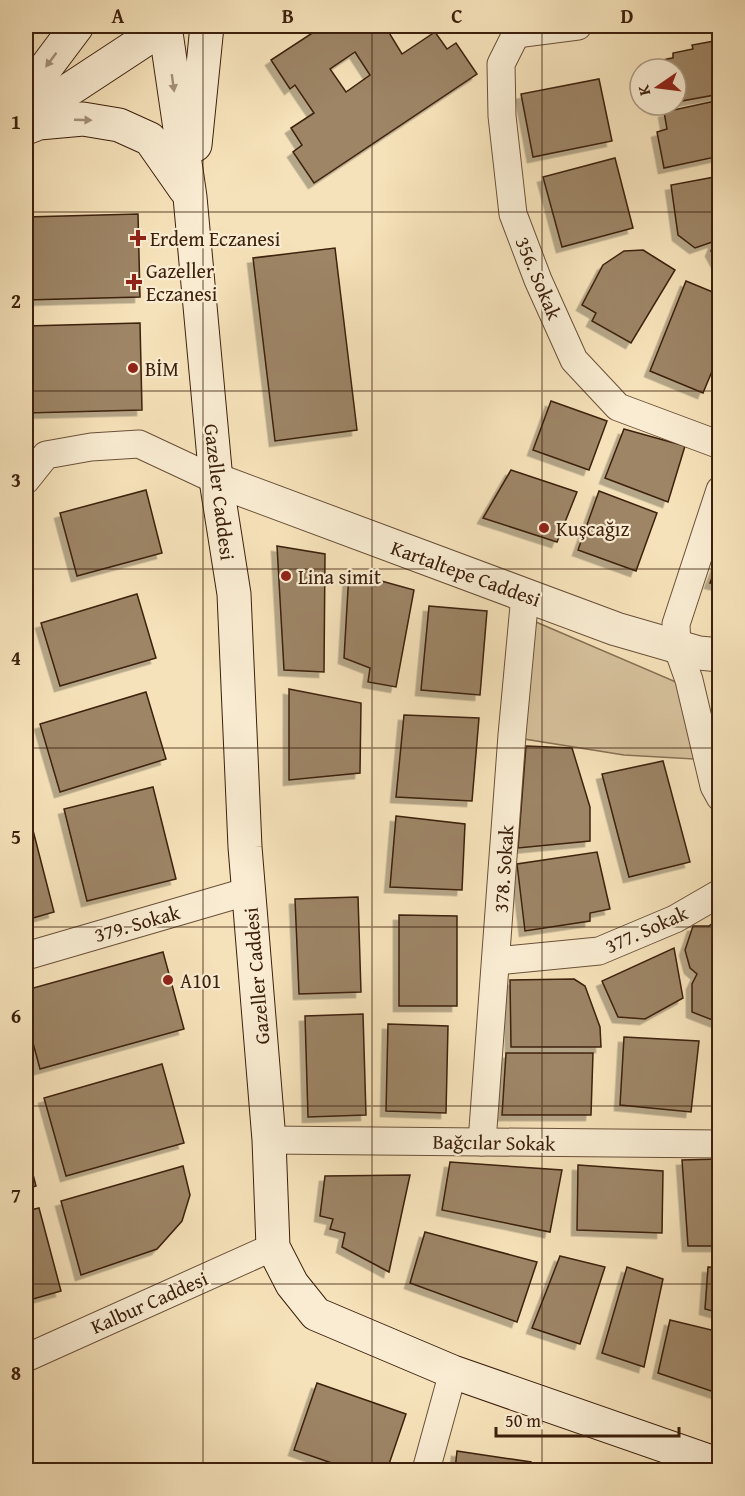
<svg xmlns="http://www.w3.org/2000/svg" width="745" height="1496" font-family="'Gentium Book Plus',serif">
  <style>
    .green { fill: #d6c19c; stroke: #897054; stroke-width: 1.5 }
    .building { fill: #9d8566; stroke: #3c200c; stroke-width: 1.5; fill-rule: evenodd; filter: url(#shadow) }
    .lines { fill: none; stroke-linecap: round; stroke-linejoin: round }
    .minor-casing { stroke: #6a5038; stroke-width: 29 }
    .tertiary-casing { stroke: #6a5038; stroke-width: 35 }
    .secondary-casing { stroke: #3c200c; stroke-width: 35 }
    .minor { stroke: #f9ecd2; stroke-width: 27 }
    .tertiary { stroke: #f9ecd2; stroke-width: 33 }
    .secondary { stroke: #f9ecd2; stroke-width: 33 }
    .oneway { fill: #a49079 }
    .grid { fill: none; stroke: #3c200c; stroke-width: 1.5; stroke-opacity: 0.55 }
    .poi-dot { fill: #8f2418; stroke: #f9ecd2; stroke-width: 2 }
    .labels { text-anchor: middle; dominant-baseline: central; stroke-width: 4.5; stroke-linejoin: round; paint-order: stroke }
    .poi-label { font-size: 20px; fill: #3c200c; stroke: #f9ecd2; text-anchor: start }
    .street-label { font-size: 20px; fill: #3c200c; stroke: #f9ecd2 }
    .neatline { fill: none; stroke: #3c200c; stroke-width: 2 }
    .grid-label { font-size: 20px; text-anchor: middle; font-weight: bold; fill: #3c200c }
  </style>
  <defs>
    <filter id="shadow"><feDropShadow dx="-5.5" dy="5.5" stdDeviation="0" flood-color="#0004"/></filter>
  </defs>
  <rect width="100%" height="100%" fill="#f6e2ba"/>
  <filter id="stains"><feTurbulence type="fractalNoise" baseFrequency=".00333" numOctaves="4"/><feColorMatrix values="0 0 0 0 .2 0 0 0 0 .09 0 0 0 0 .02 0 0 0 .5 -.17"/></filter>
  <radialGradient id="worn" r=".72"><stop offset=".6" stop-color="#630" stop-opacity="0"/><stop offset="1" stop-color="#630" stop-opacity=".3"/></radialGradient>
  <polygon class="green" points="529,619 683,685 694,759 624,755 518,738"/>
  <g class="building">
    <path d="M 323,26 L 385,26 L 402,54 L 435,32 L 447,49 L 456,43 L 477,74 L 314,183 L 293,152 L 302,145 L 291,128 L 314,113 L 295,85 L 290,89 L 271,60 ZM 355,52 L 370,75 L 346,92 L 330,69 Z"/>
    <polygon points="720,40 720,94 676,102 676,69 659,69 657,61 673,58 673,53 693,49 692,45"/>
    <polygon points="599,79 612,141 533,157 521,94"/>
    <polygon points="720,100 720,156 664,168 657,132 667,129 664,112"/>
    <polygon points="615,158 633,228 562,247 543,177"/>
    <polygon points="720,176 720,261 717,262 711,251 715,241 695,248 678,235 671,185"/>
    <polygon points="138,214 140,297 26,300 26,217"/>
    <polygon points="335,248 357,430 275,441 253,258"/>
    <polygon points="643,250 675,270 631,343 592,321 596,313 582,305 603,265 624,251"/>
    <polygon points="686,281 720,295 720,352 703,393 650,371"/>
    <polygon points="140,323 142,410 26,413 26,326"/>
    <polygon points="551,401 607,421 589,470 533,450"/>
    <polygon points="624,429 685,446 668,502 605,478"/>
    <polygon points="511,470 577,492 557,542 483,518"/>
    <polygon points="146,490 162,553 77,576 60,513"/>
    <polygon points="599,491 657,513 636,571 578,550"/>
    <polygon points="277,546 325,554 324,672 284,670"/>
    <polygon points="720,557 720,585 710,583"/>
    <polygon points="349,572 414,590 396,687 368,682 370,668 344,658"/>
    <polygon points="137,594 156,658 60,686 41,623"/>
    <polygon points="429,606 487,611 480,695 421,690"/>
    <polygon points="289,689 361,703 360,773 289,780"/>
    <polygon points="146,692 166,759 60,792 40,724"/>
    <polygon points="404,715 479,718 472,801 396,797"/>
    <polygon points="526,746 572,748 590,807 590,841 518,848"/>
    <polygon points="663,761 690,862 629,877 602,774"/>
    <polygon points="153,787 176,879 87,901 64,809"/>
    <polygon points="27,807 54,912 26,920 26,808"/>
    <polygon points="396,816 465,824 462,890 390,887"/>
    <polygon points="597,852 610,909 590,913 590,921 525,931 517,864"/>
    <polygon points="358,897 361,992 299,994 295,899"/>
    <polygon points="399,915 457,916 457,1006 399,1006"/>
    <polygon points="720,917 720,1023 692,1012 692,984 697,974 690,968 685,950 693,926 709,926"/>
    <polygon points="674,948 683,998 645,1019 618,1017 602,981"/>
    <polygon points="163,952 184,1029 40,1069 26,1017 26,990"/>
    <polygon points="574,979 585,986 600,1027 601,1047 511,1047 510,980"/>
    <polygon points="363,1014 366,1115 308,1117 305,1016"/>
    <polygon points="388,1024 448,1026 446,1113 386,1111"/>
    <polygon points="624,1037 699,1041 691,1112 620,1105"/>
    <polygon points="506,1053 593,1053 591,1115 502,1115"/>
    <polygon points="162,1064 184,1143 66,1176 44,1098"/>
    <polygon points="26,1148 36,1186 26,1189"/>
    <polygon points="720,1159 720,1246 688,1246 682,1160"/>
    <polygon points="450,1162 562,1170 550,1232 442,1210"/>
    <polygon points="578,1165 663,1171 662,1233 577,1230"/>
    <polygon points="183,1166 190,1195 182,1221 157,1249 81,1275 61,1201"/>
    <polygon points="410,1175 389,1272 342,1247 345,1233 330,1229 333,1219 320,1216 325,1176"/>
    <polygon points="39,1208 61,1291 26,1301 26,1211"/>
    <polygon points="425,1232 537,1262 517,1322 410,1283"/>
    <polygon points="560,1256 605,1267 580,1344 532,1328"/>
    <polygon points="627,1267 663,1279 644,1367 602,1353"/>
    <polygon points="708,1267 720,1268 720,1313 705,1309"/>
    <polygon points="670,1320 720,1332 720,1394 658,1373"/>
    <polygon points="317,1383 406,1414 387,1470 352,1470 294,1450"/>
    <polygon points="457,1451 531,1462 530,1470 455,1470"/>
  </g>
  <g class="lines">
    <g class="minor-casing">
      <g id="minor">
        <polyline points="514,26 516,34 501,64 502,116 513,214 538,280 574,360 618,407 720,445"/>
        <polyline points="516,34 578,26"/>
        <polyline points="26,480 46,455 91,447 139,444 216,480"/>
        <polyline points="720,490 676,624 677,646 689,680 714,786 720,797"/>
        <polyline points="26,956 249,891"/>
        <polyline points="497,961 599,951 675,919 720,893"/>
        <polyline points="269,1140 720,1144"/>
        <polyline points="482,1142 512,735 525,595"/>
        <polyline points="26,1358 273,1247"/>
        <polyline points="426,1470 453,1372"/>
      </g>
    </g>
    <g class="tertiary-casing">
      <polyline id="tertiary" points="216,480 616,629 699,653 720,655"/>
    </g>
    <g class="secondary-casing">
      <g id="secondary">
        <polyline points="165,26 190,197 216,480 234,594 245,847 269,1140 273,1247 292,1284 316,1314 453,1372 720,1465"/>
        <polyline points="26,94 77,26"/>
        <polyline points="26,118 166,26"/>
        <polyline points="26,128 39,123 83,119 119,125 150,139 185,189"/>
        <polyline points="195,145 207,26"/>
      </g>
    </g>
    <use href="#minor" class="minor"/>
    <use href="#tertiary" class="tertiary"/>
    <use href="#secondary" class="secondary"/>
  </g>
  <defs><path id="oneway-solid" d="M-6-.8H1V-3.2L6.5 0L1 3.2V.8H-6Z" transform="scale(1.5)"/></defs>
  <g class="oneway">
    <use href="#oneway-solid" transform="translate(51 60) rotate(127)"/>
    <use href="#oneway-solid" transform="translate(173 83) rotate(82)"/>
    <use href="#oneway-solid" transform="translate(83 120) rotate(2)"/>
  </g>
  <path class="grid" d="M 203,26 L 203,1470M 372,26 L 372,1470M 542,26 L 542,1470M 26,212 L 720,212M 26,391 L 720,391M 26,569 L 720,569M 26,748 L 720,748M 26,927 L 720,927M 26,1106 L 720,1106M 26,1284 L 720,1284"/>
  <g class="poi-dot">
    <path d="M135 229h6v6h6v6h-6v6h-6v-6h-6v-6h6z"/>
    <path d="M131 273h6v6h6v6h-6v6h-6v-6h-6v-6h6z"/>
    <circle cx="133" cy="368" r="6"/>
    <circle cx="544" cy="528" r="6"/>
    <circle cx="286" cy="576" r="6"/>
    <circle cx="168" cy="980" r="6"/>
  </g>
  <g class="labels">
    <g class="poi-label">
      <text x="150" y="238">Erdem Eczanesi</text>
      <text x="146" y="270">Gazeller<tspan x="146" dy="23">Eczanesi</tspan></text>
      <text x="145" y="368">BİM</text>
      <text x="556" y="528">Kuşcağız</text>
      <text x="298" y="576">Lina simit</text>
      <text x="180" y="980">A101</text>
    </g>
    <g class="street-label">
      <text transform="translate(539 278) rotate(67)">356. Sokak</text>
      <text transform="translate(220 492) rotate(83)">Gazeller Caddesi</text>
      <text transform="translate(466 573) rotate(20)">Kartaltepe Caddesi</text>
      <text transform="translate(503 869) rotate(-86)">378. Sokak</text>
      <text transform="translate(137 923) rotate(-16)">379. Sokak</text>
      <text transform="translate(646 929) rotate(-24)">377. Sokak</text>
      <text transform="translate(256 976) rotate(-95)">Gazeller Caddesi</text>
      <text transform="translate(494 1142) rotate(1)">Bağcılar Sokak</text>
      <text transform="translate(149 1302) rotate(-24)">Kalbur Caddesi</text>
    </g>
  </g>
  <rect width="745" height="1496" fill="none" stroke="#f6e2ba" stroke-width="66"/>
  <g transform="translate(658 87) rotate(256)"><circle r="28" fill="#f9ecd2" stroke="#ad9a83" stroke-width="1.5"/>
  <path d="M0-4.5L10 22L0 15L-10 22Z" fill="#8f2418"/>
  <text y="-9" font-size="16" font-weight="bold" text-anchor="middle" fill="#3c200c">K</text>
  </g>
  <path d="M496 1427v9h183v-9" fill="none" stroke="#3c200c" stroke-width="3"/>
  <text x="505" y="1427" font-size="18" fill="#3c200c" stroke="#f9ecd2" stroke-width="4.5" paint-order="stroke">50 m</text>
  <rect x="33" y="33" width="679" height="1430" class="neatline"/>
  <g class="grid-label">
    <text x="118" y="23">A</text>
    <text x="288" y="23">B</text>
    <text x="457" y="23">C</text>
    <text x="627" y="23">D</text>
    <text x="16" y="129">1</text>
    <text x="16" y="308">2</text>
    <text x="16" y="487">3</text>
    <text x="16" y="665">4</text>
    <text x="16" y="844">5</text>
    <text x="16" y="1023">6</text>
    <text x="16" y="1202">7</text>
    <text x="16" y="1380">8</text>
  </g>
  <rect width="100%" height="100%" filter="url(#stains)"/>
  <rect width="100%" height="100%" fill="url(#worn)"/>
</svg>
